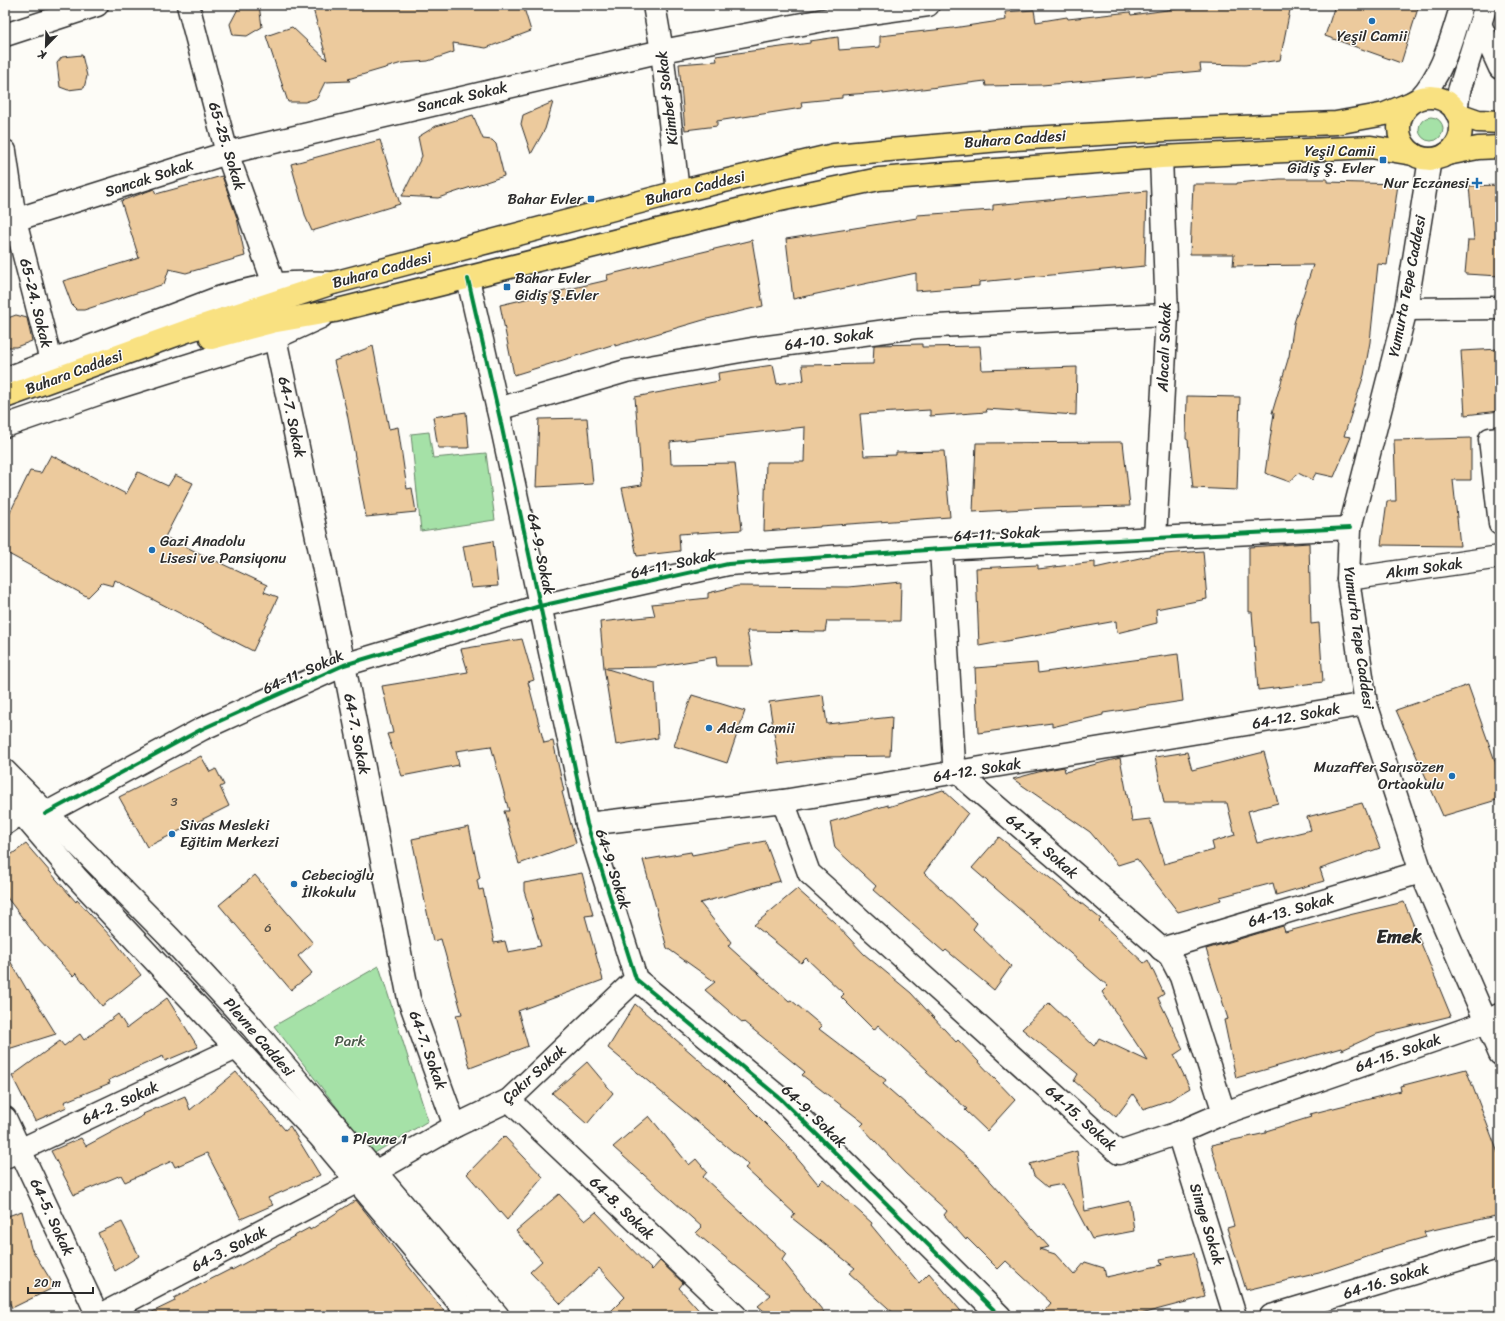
<svg xmlns="http://www.w3.org/2000/svg" width="1505" height="1321" font-family="Sriracha,sans-serif">
  <style>
    .green { fill: #a5e1a7; stroke: #688669 }
    .building { fill: #ecca9d; stroke: #2b2b2b }
    .lines { fill: none; stroke-linecap: round; stroke-linejoin: round }
    .street-casing { stroke: #2b2b2b; stroke-width: 25 }
    .secondary-casing { stroke: #2b2b2b; stroke-width: 25 }
    .primary-casing { stroke: #2b2b2b; stroke-width: 25 }
    .street { stroke: #fdfcf7; stroke-width: 22 }
    .secondary { stroke: #fdfcf7; stroke-width: 22 }
    .primary { stroke: #f9e181; stroke-width: 22 }
    .cycleway-casing { stroke: #fdfcf7; stroke-width: 6 }
    .cycleway { stroke: #00873e; stroke-width: 4 }
    .poi-dot { fill: #1f6fb2; stroke: #fdfcf7; stroke-width: 1.5 }
    .labels { text-anchor: middle; dominant-baseline: central; stroke-width: 3; stroke-linejoin: round; paint-order: stroke }
    .number-label { font-size: 13px; fill: #5b5348 }
    .poi-label { font-size: 15px; fill: #2b2b2b; stroke: #fdfcf7; text-anchor: start }
    .street-label { font-size: 15px; fill: #2b2b2b; stroke: #fdfcf7 }
    .park-label { font-size: 15px; fill: #4a584a; stroke: #fdfcf7 }
    .district-label { font-size: 19px; font-weight: bold; fill: #2b2b2b; stroke: #fdfcf7 }
  </style>
  <rect width="100%" height="100%" fill="#fdfcf7"/>
  <filter id="ink" filterUnits="userSpaceOnUse"><feTurbulence type="fractalNoise" baseFrequency=".025" numOctaves="2"/><feDisplacementMap in="SourceGraphic" scale="8" xChannelSelector="R" yChannelSelector="G"/><feConvolveMatrix kernelMatrix="1 2 1 2 8 2 1 2 1" color-interpolation-filters="sRGB"/></filter>
  <g filter="url(#ink)">
    <g class="green">
      <circle cx="1431" cy="129" r="12"/>
      <polygon points="429,432 433,458 486,453 495,520 421,531 411,434"/>
      <polygon points="379,966 428,1121 373,1154 274,1026"/>
    </g>
    <g class="building">
      <polygon points="240,5 259,5 262,27 247,36 233,35 230,24"/>
      <polygon points="312,5 523,5 531,31 486,48 453,43 454,52 428,61 402,63 348,79 350,81 325,82 317,98 305,102 288,102 266,36 292,27 327,60"/>
      <polygon points="1204,5 1291,5 1280,60 1245,65 1200,64 1201,71 1042,85 986,86 985,81 883,94 883,92 842,95 842,98 801,102 802,108 717,121 717,126 685,130 679,64 717,61 716,56 810,43 810,41 838,37 839,50 880,47 880,36 953,28 1006,20 1005,12 1034,10 1036,22 1067,17 1068,19 1130,12 1131,15"/>
      <polygon points="1335,5 1419,5 1401,63 1325,36"/>
      <polygon points="82,55 87,76 84,88 68,90 60,87 57,63 62,57"/>
      <polygon points="553,102 545,129 531,154 521,124 523,115"/>
      <polygon points="473,115 483,139 492,140 496,144 504,176 438,198 402,196 422,156 418,137 436,126"/>
      <polygon points="380,140 400,204 312,231 306,218 291,164"/>
      <polygon points="222,176 237,218 245,256 186,273 169,269 164,284 84,310 77,310 72,305 63,281 139,258 121,201 154,189 156,194"/>
      <polygon points="1280,179 1327,179 1327,182 1398,184 1387,265 1378,264 1370,342 1364,375 1344,436 1351,437 1334,477 1316,473 1312,480 1298,473 1290,482 1265,473 1274,413 1272,413 1289,356 1294,323 1313,265 1233,266 1234,254 1190,254 1193,184 1237,184 1237,183"/>
      <polygon points="1500,185 1500,276 1465,274 1468,240 1474,240 1469,186"/>
      <polygon points="1147,191 1145,266 979,282 979,286 916,291 916,273 793,299 786,239 917,218 917,215 993,210 993,205"/>
      <polygon points="752,240 763,306 707,319 615,346 615,344 514,375 500,305 608,280 607,275"/>
      <polygon points="16,315 27,318 32,341 16,347 5,347 5,319"/>
      <polygon points="922,344 922,347 980,346 982,370 1077,367 1076,415 986,409 987,412 930,416 930,410 860,414 864,456 896,455 896,452 944,451 950,517 820,526 820,527 764,531 766,462 804,462 805,427 670,442 671,464 735,463 742,530 679,534 680,551 637,556 622,488 642,485 635,397 719,381 718,373 773,365 777,384 804,380 802,365 873,364 874,345"/>
      <polygon points="373,346 389,429 398,427 407,489 412,488 416,512 366,517 347,413 334,361"/>
      <polygon points="1500,349 1500,411 1465,415 1461,351"/>
      <polygon points="1187,396 1240,397 1237,490 1193,488 1188,440 1186,439"/>
      <polygon points="466,412 469,448 438,448 433,417"/>
      <polygon points="587,418 593,484 536,487 539,419"/>
      <polygon points="1471,438 1471,480 1453,480 1460,546 1381,545 1387,501 1396,501 1394,440"/>
      <polygon points="1123,442 1130,506 1043,508 973,512 976,443"/>
      <polygon points="51,455 126,494 138,472 168,486 175,475 193,483 165,537 267,585 264,592 278,597 253,651 115,580 113,586 102,583 88,597 5,552 5,523 30,471 41,473"/>
      <polygon points="493,541 498,586 471,588 463,546"/>
      <polygon points="1309,543 1311,624 1319,623 1323,682 1258,690 1252,612 1249,612 1249,547"/>
      <polygon points="1203,551 1207,599 1156,609 1157,623 1117,633 1116,621 979,646 976,568 1038,565 1038,569 1095,562 1095,568 1153,555"/>
      <polygon points="901,582 900,621 827,621 825,632 747,631 753,666 717,666 716,657 655,667 604,668 600,622 655,616 652,604 708,598 708,593 737,586 848,587"/>
      <polygon points="522,639 534,680 528,682 544,743 553,741 564,791 562,792 576,843 519,864 504,811 509,811 491,746 456,751 459,765 402,776 387,734 393,733 382,686 468,672 461,649"/>
      <polygon points="1178,654 1183,701 1103,713 1103,715 1052,727 1052,723 978,733 975,668 1037,663 1038,673"/>
      <polygon points="604,668 655,683 658,738 616,745"/>
      <polygon points="1468,685 1500,775 1500,799 1443,816 1396,710"/>
      <polygon points="692,695 745,711 727,763 674,746"/>
      <polygon points="823,695 827,724 892,717 890,756 828,757 779,764 769,702"/>
      <polygon points="1187,752 1192,770 1264,752 1278,803 1248,811 1257,843 1311,830 1307,817 1362,803 1380,848 1320,869 1324,881 1276,895 1273,883 1220,897 1221,900 1178,912 1137,859 1118,865 1090,832 1013,779 1042,771 1064,767 1065,772 1120,758 1132,821 1150,819 1164,864 1214,850 1212,842 1235,835 1227,803 1164,803 1155,757"/>
      <polygon points="201,756 210,772 216,769 224,785 220,787 229,806 147,847 119,797"/>
      <polygon points="943,790 968,813 924,873 977,923 973,929 1011,966 994,990 946,950 944,952 873,890 876,886 835,848 830,822 888,805 888,807"/>
      <polygon points="469,827 480,878 477,880 479,890 483,889 494,943 505,941 508,952 541,946 524,891 524,883 582,873 593,915 585,916 603,980 518,1011 528,1046 470,1068 456,1015 462,1014 441,939 433,941 412,839"/>
      <polygon points="999,837 1101,919 1099,921 1144,963 1148,960 1164,994 1158,998 1183,1049 1174,1055 1190,1088 1170,1100 1143,1109 1133,1094 1116,1117 1074,1081 1078,1074 1022,1029 1049,1003 1094,1046 1099,1038 1148,1061 1102,992 1108,986 972,868"/>
      <polygon points="765,841 780,881 700,903 731,942 728,946 789,1001 791,1000 822,1026 819,1029 886,1080 883,1084 975,1164 1049,1247 1039,1249 1055,1254 1074,1275 1085,1262 1104,1268 1106,1277 1162,1265 1160,1259 1194,1253 1205,1297 1133,1316 1040,1316 1051,1303 1006,1261 998,1269 967,1238 966,1240 944,1215 947,1211 906,1174 861,1126 864,1123 802,1075 805,1072 744,1022 743,1023 705,990 715,982 667,948 643,860 691,852 692,855"/>
      <polygon points="26,844 76,902 77,900 114,940 141,975 102,1006 76,973 73,976 37,937 5,895 5,859"/>
      <polygon points="255,875 313,943 298,956 312,973 291,990 219,905"/>
      <polygon points="797,889 834,922 864,954 911,993 956,1042 958,1040 1015,1100 987,1131 965,1110 967,1109 926,1072 928,1071 878,1025 874,1030 841,997 844,994 806,958 801,963 754,925"/>
      <polygon points="1404,902 1451,1016 1377,1034 1342,1050 1341,1048 1236,1078 1224,1020 1228,1019 1206,949 1283,926 1285,932 1349,915"/>
      <polygon points="5,952 27,990 28,989 56,1034 5,1050"/>
      <polygon points="167,998 198,1047 165,1061 163,1056 109,1080 110,1083 64,1102 67,1107 35,1121 12,1076 60,1041 64,1046 80,1034 84,1040 118,1014 127,1028"/>
      <polygon points="635,1004 722,1080 783,1141 818,1184 823,1179 872,1223 871,1225 919,1283 929,1273 965,1316 897,1316 849,1273 855,1268 792,1218 795,1214 745,1168 749,1165 608,1048"/>
      <polygon points="587,1062 613,1093 587,1124 552,1093"/>
      <polygon points="1466,1069 1500,1158 1500,1215 1424,1232 1426,1237 1381,1250 1382,1252 1319,1273 1246,1290 1227,1228 1234,1226 1211,1145 1266,1133 1266,1131 1311,1117 1310,1114 1401,1091 1400,1086"/>
      <polygon points="236,1072 285,1130 290,1126 320,1175 268,1198 273,1205 241,1219 207,1153 175,1167 172,1161 125,1182 121,1175 74,1195 51,1151 81,1138 86,1146 144,1115 143,1114 185,1096 190,1110"/>
      <polygon points="649,1116 689,1165 696,1159 707,1172 703,1177 786,1254 782,1260 827,1316 770,1316 758,1306 771,1295 696,1233 702,1227 613,1147"/>
      <polygon points="504,1136 543,1177 507,1220 467,1174"/>
      <polygon points="1077,1151 1085,1211 1130,1201 1134,1231 1092,1239 1063,1184 1047,1187 1034,1176 1030,1164"/>
      <polygon points="559,1194 585,1221 596,1212 652,1270 660,1261 683,1283 679,1288 704,1316 606,1316 625,1297 599,1268 561,1304 530,1272 542,1261 516,1231"/>
      <polygon points="356,1200 448,1316 144,1316 175,1301 174,1298 231,1269 232,1270 309,1228 310,1230"/>
      <polygon points="22,1211 31,1248 55,1287 12,1308 5,1292 5,1217"/>
      <polygon points="122,1222 139,1256 115,1271 98,1233"/>
    </g>
    <g class="lines">
      <g class="street-casing">
        <g id="street">
          <polyline points="188,5 227,153 274,284"/>
          <polyline points="654,5 662,51 678,192"/>
          <polyline points="5,35 97,5"/>
          <polyline points="5,151 15,220 51,361"/>
          <polyline points="1430,159 1406,309 1350,528 1348,579 1366,704 1421,872 1500,1054"/>
          <polyline points="5,223 227,153 662,51 834,18 928,5"/>
          <polyline points="468,279 500,419 587,824 636,979 781,1099 1000,1316"/>
          <polyline points="1406,309 1500,308"/>
          <polyline points="275,338 344,665 409,999 455,1126"/>
          <polyline points="498,409 626,371 752,349 916,327 1167,315"/>
          <polyline points="1500,438 1490,439 1500,524"/>
          <polyline points="1155,538 1167,315 1161,157"/>
          <polyline points="941,549 954,763 967,781 1170,956 1181,977 1224,1113"/>
          <polyline points="1348,579 1500,557"/>
          <polyline points="783,801 809,873 1119,1153 1178,1133 1224,1113 1487,1022 1499,1015"/>
          <polyline points="45,814 202,729 344,665 540,606 728,564 941,549 1350,528"/>
          <polyline points="5,824 35,803"/>
          <polyline points="587,824 783,801 1366,704"/>
          <polyline points="1161,949 1421,872"/>
          <polyline points="509,1100 736,1316"/>
          <polyline points="5,1118 98,1316"/>
          <polyline points="1178,1133 1235,1316"/>
          <polyline points="5,1157 236,1048"/>
          <polyline points="375,1172 455,1126 509,1100 636,979"/>
          <polyline points="99,1316 358,1181"/>
          <polyline points="1271,1316 1500,1247"/>
        </g>
      </g>
      <g class="secondary-casing">
        <g id="secondary">
          <polyline points="1480,24 1500,68"/>
          <path d="M 1420,98 C 1444,72 1451,38 1462,5"/>
          <polyline points="1456,112 1459,91 1486,5"/>
          <path d="M 5,379 L 218,298 C 261,285 287,281 332,283"/>
          <polyline points="5,426 103,392 275,338 321,317"/>
          <polyline points="5,771 169,937 252,1027 498,1316"/>
          <polyline points="5,794 76,877 319,1136 470,1316"/>
        </g>
      </g>
      <g class="primary-casing">
        <g id="primary">
          <circle cx="1430" cy="128" r="31"/>
          <polyline points="1458,114 1478,121 1500,122"/>
          <polyline points="1447,154 1478,148 1500,147"/>
          <polyline points="211,338 271,322 334,311 770,202 879,179 1161,157 1371,147 1413,154"/>
          <polyline points="5,397 187,331 333,283 678,192 834,155 1000,140 1167,130 1336,123 1385,114 1409,104"/>
        </g>
      </g>
      <use href="#street" class="street"/>
      <use href="#secondary" class="secondary"/>
      <use href="#primary" class="primary"/>
      <g class="cycleway-casing">
        <g id="cycleway">
          <polyline points="468,279 500,419 587,824 636,979 781,1099 1000,1316"/>
          <polyline points="45,814 202,729 344,665 540,606 728,564 941,549 1350,528"/>
        </g>
      </g>
      <use href="#cycleway" class="cycleway"/>
    </g>
  </g>
  <g class="poi-dot">
    <circle cx="1372" cy="21" r="4"/>
    <rect x="1379" y="156" width="8" height="8" rx="2"/>
    <path d="M1475 177h4v4h4v4h-4v4h-4v-4h-4v-4h4z"/>
    <rect x="587" y="195" width="8" height="8" rx="2"/>
    <rect x="503" y="283" width="8" height="8" rx="2"/>
    <circle cx="152" cy="550" r="4"/>
    <circle cx="709" cy="728" r="4"/>
    <circle cx="1452" cy="776" r="4"/>
    <circle cx="172" cy="834" r="4"/>
    <circle cx="294" cy="884" r="4"/>
    <rect x="341" y="1135" width="8" height="8" rx="2"/>
  </g>
  <g class="labels">
    <g class="number-label">
      <text x="174" y="801">3</text>
      <text x="268" y="927">6</text>
    </g>
    <g class="poi-label">
      <text x="1372" y="36" text-anchor="middle">Yeşil Camii</text>
      <text x="1375" y="151" text-anchor="end">Yeşil Camii<tspan x="1375" dy="17">Gidiş Ş. Evler</tspan></text>
      <text x="1469" y="183" text-anchor="end">Nur Eczanesi</text>
      <text x="583" y="199" text-anchor="end">Bahar Evler</text>
      <text x="515" y="278">Bahar Evler<tspan x="515" dy="17">Gidiş Ş.Evler</tspan></text>
      <text x="160" y="541">Gazi Anadolu<tspan x="160" dy="17">Lisesi ve Pansiyonu</tspan></text>
      <text x="717" y="728">Adem Camii</text>
      <text x="1444" y="767" text-anchor="end">Muzaffer Sarısözen<tspan x="1444" dy="17">Ortaokulu</tspan></text>
      <text x="180" y="825">Sivas Mesleki<tspan x="180" dy="17">Eğitim Merkezi</tspan></text>
      <text x="302" y="875">Cebecioğlu<tspan x="302" dy="17">İlkokulu</tspan></text>
      <text x="353" y="1139">Plevne 1</text>
    </g>
    <g class="street-label">
      <text transform="translate(462 97) rotate(-13)">Sancak Sokak</text>
      <text transform="translate(667 98) rotate(-97)">Kümbet Sokak</text>
      <text transform="translate(1015 139) rotate(-4)">Buhara Caddesi</text>
      <text transform="translate(227 146) rotate(73)">65-25. Sokak</text>
      <text transform="translate(149 178) rotate(-18)">Sancak Sokak</text>
      <text transform="translate(695 188) rotate(-14)">Buhara Caddesi</text>
      <text transform="translate(382 270) rotate(-15)">Buhara Caddesi</text>
      <text transform="translate(1407 286) rotate(-79)">Yumurta Tepe Caddesi</text>
      <text transform="translate(36 303) rotate(76)">65-24. Sokak</text>
      <text transform="translate(829 339) rotate(-8)">64-10. Sokak</text>
      <text transform="translate(1164 347) rotate(-88)">Alacalı Sokak</text>
      <text transform="translate(74 372) rotate(-20)">Buhara Caddesi</text>
      <text transform="translate(292 417) rotate(78)">64-7. Sokak</text>
      <text transform="translate(997 534) rotate(-3)">64-11. Sokak</text>
      <text transform="translate(541 554) rotate(78)">64-9. Sokak</text>
      <text transform="translate(673 564) rotate(-13)">64-11. Sokak</text>
      <text transform="translate(1424 568) rotate(-8)">Akım Sokak</text>
      <text transform="translate(1359 638) rotate(82)">Yumurta Tepe Caddesi</text>
      <text transform="translate(303 672) rotate(-24)">64-11. Sokak</text>
      <text transform="translate(1296 716) rotate(-10)">64-12. Sokak</text>
      <text transform="translate(357 734) rotate(79)">64-7. Sokak</text>
      <text transform="translate(977 770) rotate(-9)">64-12. Sokak</text>
      <text transform="translate(1042 846) rotate(41)">64-14. Sokak</text>
      <text transform="translate(613 869) rotate(72)">64-9. Sokak</text>
      <text transform="translate(1291 910) rotate(-16)">64-13. Sokak</text>
      <text transform="translate(259 1037) rotate(49)">Plevne Caddesi</text>
      <text transform="translate(428 1050) rotate(70)">64-7. Sokak</text>
      <text transform="translate(1398 1053) rotate(-19)">64-15. Sokak</text>
      <text transform="translate(534 1074) rotate(-42)">Çakır Sokak</text>
      <text transform="translate(120 1103) rotate(-25)">64-2. Sokak</text>
      <text transform="translate(814 1116) rotate(44)">64-9. Sokak</text>
      <text transform="translate(1081 1118) rotate(42)">64-15. Sokak</text>
      <text transform="translate(622 1208) rotate(44)">64-8. Sokak</text>
      <text transform="translate(52 1217) rotate(65)">64-5. Sokak</text>
      <text transform="translate(1207 1224) rotate(73)">Simge Sokak</text>
      <text transform="translate(229 1249) rotate(-27)">64-3. Sokak</text>
      <text transform="translate(1386 1281) rotate(-17)">64-16. Sokak</text>
    </g>
    <g class="park-label">
      <text x="350" y="1041">Park</text>
    </g>
    <g class="district-label">
      <text x="1399" y="936">Emek</text>
    </g>
  </g>
  <rect width="1505" height="1321" fill="none" stroke="#fdfcf7" stroke-width="20"/>
  <rect x="10" y="10" width="1485" height="1301" fill="none" stroke="#2b2b2b" stroke-width="1.5" filter="url(#ink)"/>
  <g transform="translate(46 46) rotate(203)" stroke="#fdfcf7" stroke-width="3" paint-order="stroke">
  <path d="M0-3L7 15L0 10L-7 15Z" fill="#2b2b2b"/>
  <text y="-6" font-size="11" font-weight="bold" text-anchor="middle" fill="#2b2b2b">K</text>
  </g>
  <path d="M28 1287v6h65v-6" fill="none" stroke="#2b2b2b" stroke-width="2"/>
  <text x="34" y="1287" font-size="12" fill="#2b2b2b" stroke="#fdfcf7" stroke-width="3" paint-order="stroke">20 m</text>
</svg>
